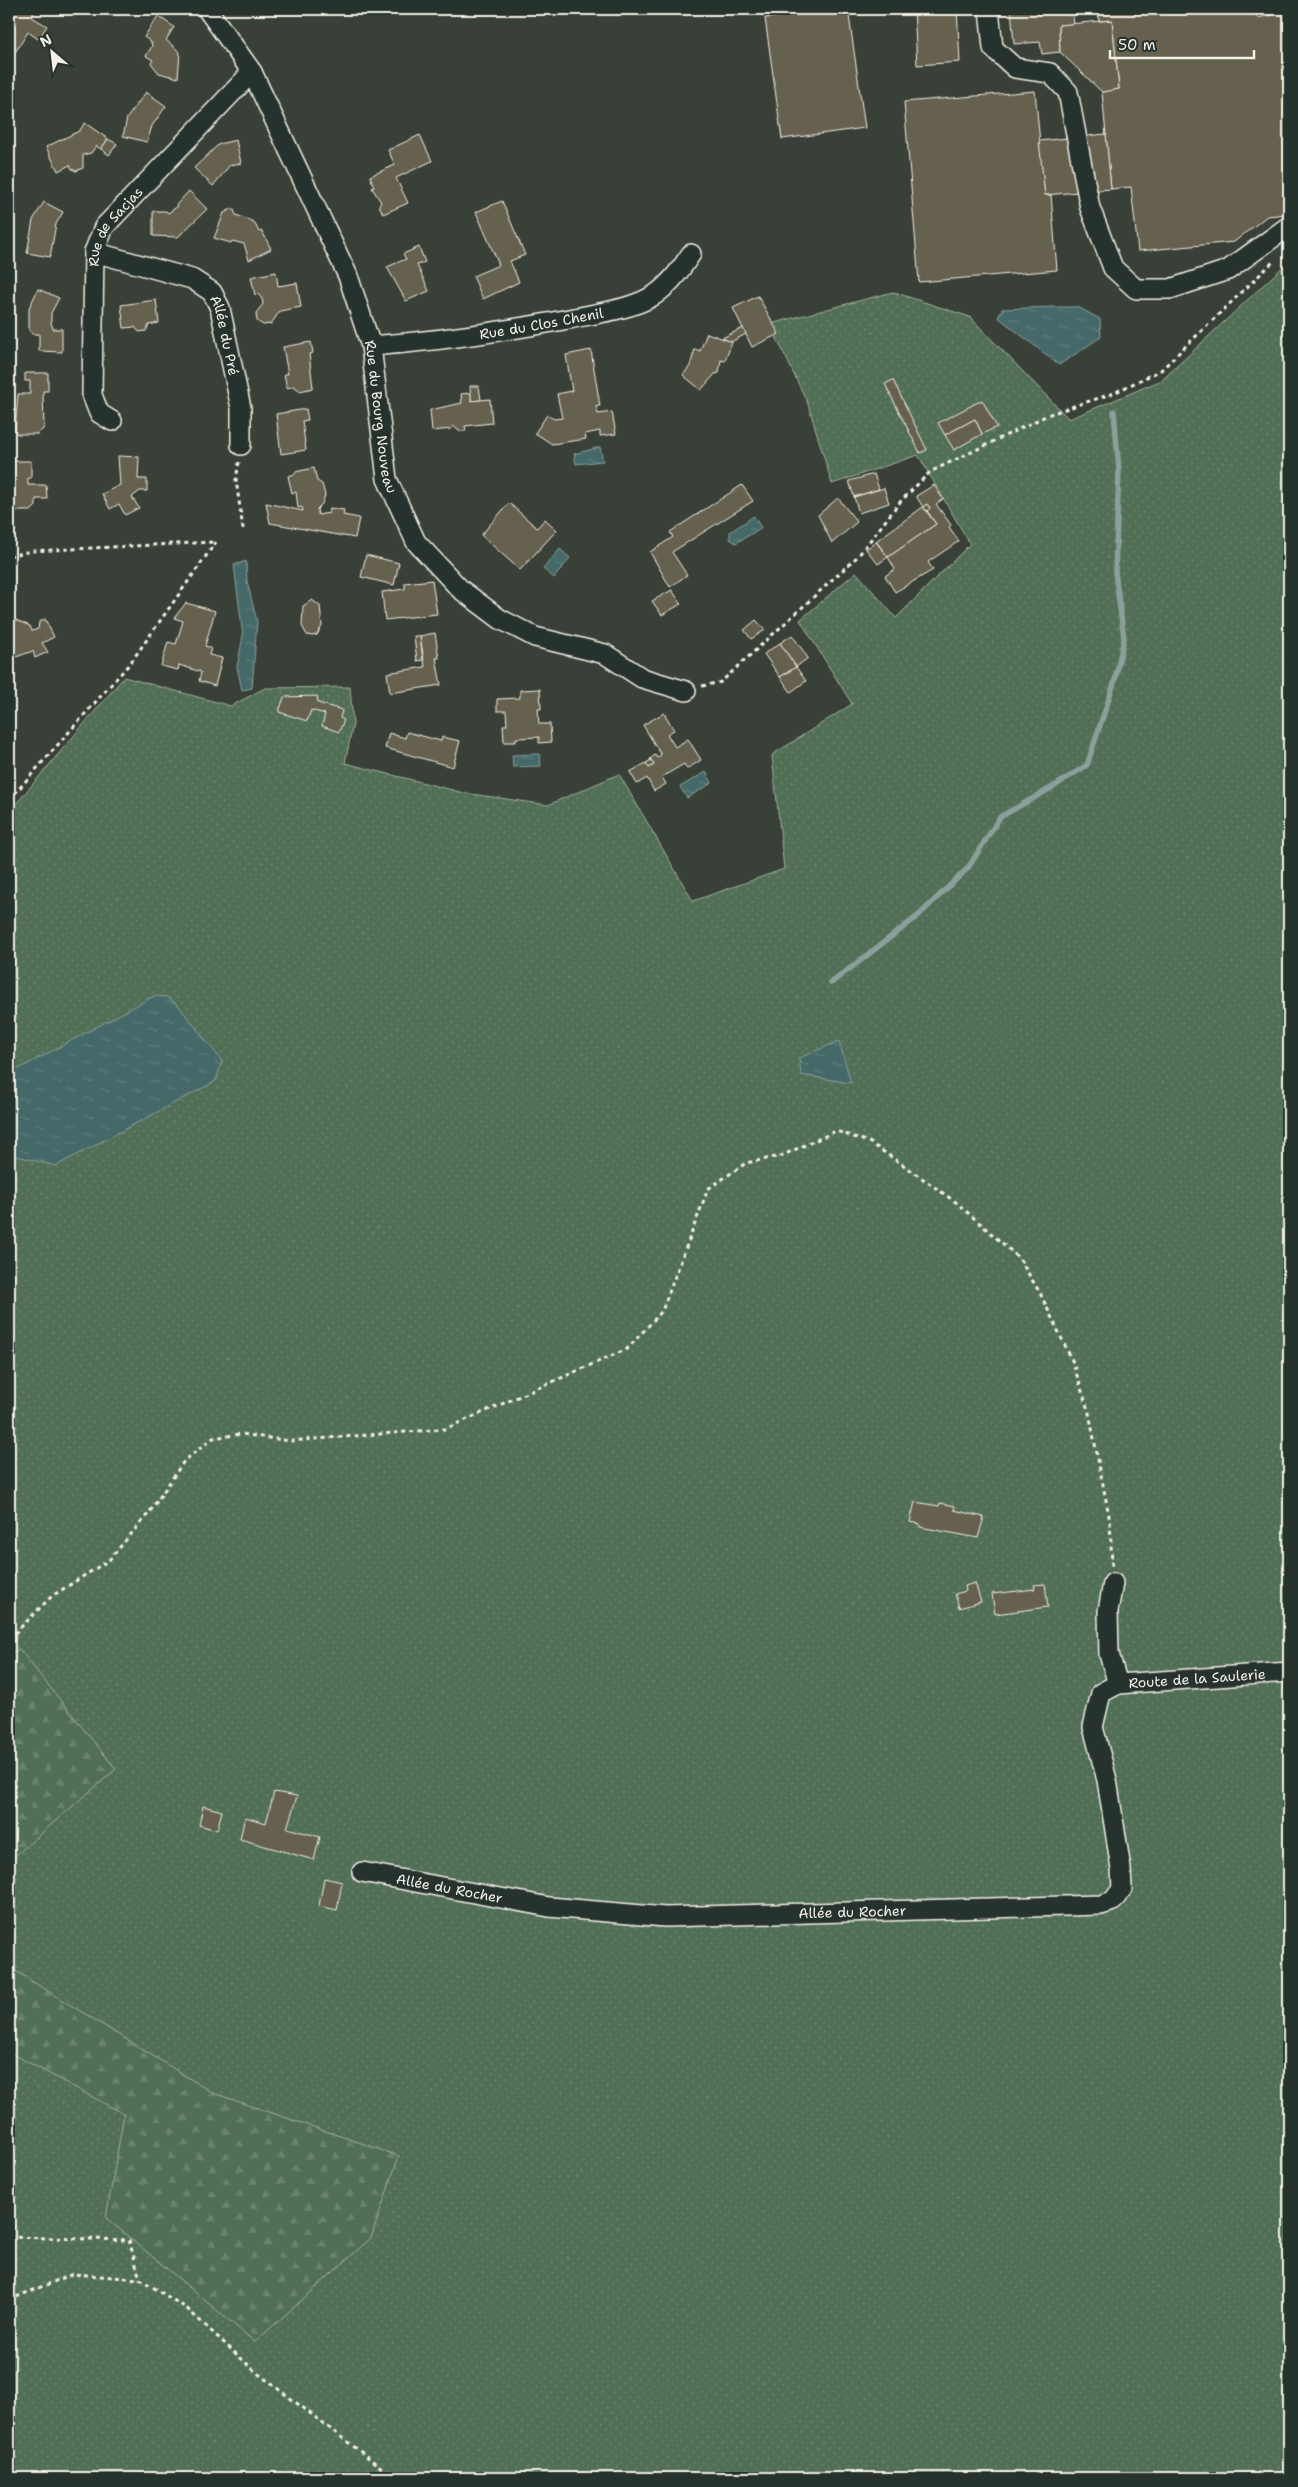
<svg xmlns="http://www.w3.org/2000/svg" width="1298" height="2487" font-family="'Shantell Sans',sans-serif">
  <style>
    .grass { fill: url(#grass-dots); stroke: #a2b09f }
    .forest { fill: url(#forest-firs); stroke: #a2b09f }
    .water { fill: url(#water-ripples); stroke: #8b9f9c }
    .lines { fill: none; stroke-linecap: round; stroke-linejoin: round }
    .stream { stroke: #8b9f9c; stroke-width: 5.5 }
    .building { fill: #66604f; stroke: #f4f1e8 }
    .minor-casing { stroke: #f4f1e8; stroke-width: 22 }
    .path { stroke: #f4f1e8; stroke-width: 3; stroke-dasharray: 4 4; stroke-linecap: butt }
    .minor { stroke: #26332d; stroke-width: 19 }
    .labels { text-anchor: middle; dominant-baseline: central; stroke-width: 5; stroke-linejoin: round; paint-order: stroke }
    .street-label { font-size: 14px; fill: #f4f1e8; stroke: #26332d }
  </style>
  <defs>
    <pattern id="grass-dots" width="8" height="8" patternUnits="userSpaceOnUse" patternTransform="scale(1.25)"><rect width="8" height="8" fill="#516e56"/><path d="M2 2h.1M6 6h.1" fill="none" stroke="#6b836e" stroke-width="1.8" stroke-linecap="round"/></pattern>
    <pattern id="forest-firs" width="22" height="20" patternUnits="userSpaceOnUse" patternTransform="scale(1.25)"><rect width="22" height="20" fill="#516e56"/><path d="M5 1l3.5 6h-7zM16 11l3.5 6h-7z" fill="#6b836e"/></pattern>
    <pattern id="water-ripples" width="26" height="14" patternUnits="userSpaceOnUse" patternTransform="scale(1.25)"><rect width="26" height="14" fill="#456969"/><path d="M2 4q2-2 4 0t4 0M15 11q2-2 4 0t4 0" fill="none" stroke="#607f7e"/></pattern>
  </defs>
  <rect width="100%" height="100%" fill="#394037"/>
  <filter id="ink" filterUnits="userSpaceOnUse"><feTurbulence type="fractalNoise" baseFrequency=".02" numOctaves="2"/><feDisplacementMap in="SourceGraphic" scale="10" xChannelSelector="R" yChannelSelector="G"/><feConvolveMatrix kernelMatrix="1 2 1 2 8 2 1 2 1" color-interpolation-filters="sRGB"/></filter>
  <g filter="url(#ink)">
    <polygon class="grass" points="1289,261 1289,2478 9,2478 9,812 124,677 231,706 265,688 350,687 353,724 345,763 464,793 548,805 619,774 693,901 784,869 772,755 852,704 800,620 856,572 896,618 970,544 918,455 832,484 808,404 770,324 893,292 970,317 1069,419 1162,380"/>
    <g class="forest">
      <polygon points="19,1649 116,1769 9,1861 9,1656"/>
      <polygon points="9,1967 213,2093 399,2156 371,2238 255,2342 106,2218 124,2114 9,2052"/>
    </g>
    <g class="water">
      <polygon points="1053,307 1078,307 1100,319 1101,337 1059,365 998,317 1002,309"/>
      <polygon points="600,447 603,461 576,464 574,454"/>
      <polygon points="754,516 761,528 736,543 730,539 730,532"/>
      <polygon points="560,549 570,558 554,578 543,569"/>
      <polygon points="246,561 247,581 257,622 252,688 242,690 237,667 243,636 234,565"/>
      <polygon points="540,754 541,766 513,767 512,755"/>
      <polygon points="706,772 712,783 687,798 680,787"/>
      <polygon points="154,996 167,997 178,1005 222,1061 216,1081 56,1166 9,1154 9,1074"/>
      <polygon points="839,1041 851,1083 801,1075 799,1058"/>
    </g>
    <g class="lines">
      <polyline class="stream" points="831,983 918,916 968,868 1000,817 1053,787 1087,765 1115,680 1124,638 1115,572 1119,471 1114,411"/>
    </g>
    <g class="building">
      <polygon points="18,9 35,9 32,17 47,26 38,39 28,32 16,51 9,46 9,22"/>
      <polygon points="679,9 719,9 680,15"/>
      <polygon points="776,9 848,9 865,128 782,139 765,18 777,17"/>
      <polygon points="914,9 957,9 960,62 917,65"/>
      <polygon points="1011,9 1072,9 1074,24 1059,25 1060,52 1042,54 1040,42 1014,44"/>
      <polygon points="1098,9 1256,9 1257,18 1273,15 1272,9 1287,9 1289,14 1289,212 1287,214 1267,216 1234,242 1138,251 1131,187 1111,189 1102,92 1119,89 1112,20 1099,21"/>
      <polygon points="158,16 174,27 166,40 180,52 178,78 159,73 151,63 153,60 146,56 152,46 151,42 144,37"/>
      <polygon points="1112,20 1119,89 1102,92 1060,52 1059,25"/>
      <polygon points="1035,91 1045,195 1051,195 1057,270 919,282 904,102"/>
      <polygon points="146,92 166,106 152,126 147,142 123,136 127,118"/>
      <polygon points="85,123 108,139 101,149 96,146 91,153 83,155 83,168 76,171 72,169 70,165 58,171 46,147 79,131"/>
      <polygon points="1106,134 1111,189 1045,195 1039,141"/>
      <polygon points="420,135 432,161 396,178 408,203 383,214 379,205 381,202 372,188 374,187 370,176 395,165 388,150"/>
      <polygon points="108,139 117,144 109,155 101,149"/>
      <polygon points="236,140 241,163 230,165 213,186 194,168 219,144"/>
      <polygon points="189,191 207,209 178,237 153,236 153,211 166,211 168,213 178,206 176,205"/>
      <polygon points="502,201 525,255 510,261 519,282 483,299 473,276 499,265 476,212"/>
      <polygon points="44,202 63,212 56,224 50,257 27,253 33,220"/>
      <polygon points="233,208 236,215 254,222 259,232 262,231 271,249 249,260 244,244 232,241 231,243 214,238 224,213"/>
      <polygon points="419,247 425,262 417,265 429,291 406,301 387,267 406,259 403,254"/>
      <polygon points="276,272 278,286 297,283 301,307 280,311 271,324 263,325 257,321 256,313 263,304 262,299 258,294 255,295 251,277"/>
      <polygon points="38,289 59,298 51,313 51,322 53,329 62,329 62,352 39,351 39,334 32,334 29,330 29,308"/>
      <polygon points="758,296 779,334 752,347 733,308"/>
      <polygon points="156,300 159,323 149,325 146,331 139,332 135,327 124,328 121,305"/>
      <polygon points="743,328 746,334 731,342 722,338"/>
      <polygon points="707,333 732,342 725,361 721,360 719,373 715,374 701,390 683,375 690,366 695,349 700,351"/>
      <polygon points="311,342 313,353 309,354 313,388 300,391 294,386 287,388 284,374 288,374 283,347"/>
      <polygon points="591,350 600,406 596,406 598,414 612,412 616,434 600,436 600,431 585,434 586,439 552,444 535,433 547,415 554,419 562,418 557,394 572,391 566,355"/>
      <polygon points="25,373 48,373 48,391 43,391 44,428 38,434 17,434 15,431 18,394 30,394 30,381 25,381"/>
      <polygon points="893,380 927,450 920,453 885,384"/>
      <polygon points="470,386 479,386 481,400 471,401"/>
      <polygon points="471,393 471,401 490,399 492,423 465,426 466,431 459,431 453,426 451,429 432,431 430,410 462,403 461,394"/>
      <polygon points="982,400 997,427 982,434 975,419 945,435 938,423"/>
      <polygon points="306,409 308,420 302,421 306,450 281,454 276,414"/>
      <polygon points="975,419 982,434 954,450 945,435"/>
      <polygon points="118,456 139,457 138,479 147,479 147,491 140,491 132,497 139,508 125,515 119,504 110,509 102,494 120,485"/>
      <polygon points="9,461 31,461 31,478 28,478 28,485 46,485 47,499 36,499 36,506 31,511 14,511 9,506 9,485 11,485 11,478 9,478"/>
      <polygon points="314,468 317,481 322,484 325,495 322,504 317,509 318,515 329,513 330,508 344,510 343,515 359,518 355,538 270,523 266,503 303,511 302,507 298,508 296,492 292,493 288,476 295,474 295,472"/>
      <polygon points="874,474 879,489 854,497 849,481"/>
      <polygon points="742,485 753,501 672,552 687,575 670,587 650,552 673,537 670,532"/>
      <polygon points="934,485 943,499 936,504 951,525 949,527 959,541 928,562 933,570 895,592 885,576 895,569 888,557 936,524 927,511 930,508 927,504 923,507 916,496"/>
      <polygon points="884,488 889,503 859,513 854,497"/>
      <polygon points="838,498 857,522 832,543 818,515"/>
      <polygon points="509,503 537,528 545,519 557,530 520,570 481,535"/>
      <polygon points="927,504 930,508 927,511 923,507"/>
      <polygon points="923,507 936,524 888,557 876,541"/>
      <polygon points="876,542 888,557 878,564 866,549"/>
      <polygon points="366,555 399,563 394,585 361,577"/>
      <polygon points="432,580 437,614 385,620 382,592 405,589 405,583"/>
      <polygon points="672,590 681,604 662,615 652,601"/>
      <polygon points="312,600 320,606 322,626 317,635 312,636 307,635 302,626 303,606"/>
      <polygon points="186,603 215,611 205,646 211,648 209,655 222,658 215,686 199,681 201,672 179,665 178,670 161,666 168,642 176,644 183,621 174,618"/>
      <polygon points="45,619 54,637 42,643 48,652 35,658 33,651 13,658 9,648 9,623 16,620 30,626 32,631 38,629 39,622"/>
      <polygon points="756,620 765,630 751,639 744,630"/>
      <polygon points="435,633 439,658 436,658 441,685 390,693 387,673 425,667 420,636"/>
      <polygon points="792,635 808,658 796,667 780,643"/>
      <polygon points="414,636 420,636 423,660 417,661"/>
      <polygon points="780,643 796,667 780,677 764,654"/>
      <polygon points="796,667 806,681 791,692 780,677"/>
      <polygon points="540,689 541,709 538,709 539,724 550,724 551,742 539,743 539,737 516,738 516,742 504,742 503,725 507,725 506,711 497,711 497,699 520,698 520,690"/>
      <polygon points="317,696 318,703 342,710 340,718 344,720 339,732 322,726 325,714 311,710 307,721 279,712 284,697"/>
      <polygon points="664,713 674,730 667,734 675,747 688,739 701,760 687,769 684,764 662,777 666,784 654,791 647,778 637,784 630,772 646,763 649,768 654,765 650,759 655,755 657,758 661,755 643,725"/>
      <polygon points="407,732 441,741 442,737 460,741 453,767 385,748 389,733 405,738"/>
      <polygon points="651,760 654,765 649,768 646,763"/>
      <polygon points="915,1502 939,1506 940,1503 955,1506 954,1510 984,1517 978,1538 920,1527 920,1524 910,1522"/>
      <polygon points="975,1583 981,1602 959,1608 955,1594 966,1591 965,1586"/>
      <polygon points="1045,1584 1048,1607 995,1614 992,1594 1035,1589 1034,1585"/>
      <polygon points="274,1792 297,1796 287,1828 320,1837 314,1860 240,1839 245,1817 266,1823"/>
      <polygon points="203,1806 222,1811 217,1830 199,1825"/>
      <polygon points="324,1878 342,1882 337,1910 319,1906"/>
    </g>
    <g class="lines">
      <g class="minor-casing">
        <g id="minor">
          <path id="s1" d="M 207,9 L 252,72 L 348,276 L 371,346 L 387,479 L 416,542 L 460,589 L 500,619 L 535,637 L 605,654 L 642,678 L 686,691"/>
          <polyline points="989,9 993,48 1015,68 1050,73 1068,92 1090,208 1113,268 1136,289 1170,289 1228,270 1289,226"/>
          <path id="s2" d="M 94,252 L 192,279 L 212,292 L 220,308 L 241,408 L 241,445"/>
          <path id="s3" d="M 371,346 C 440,341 501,332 569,319 C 597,313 632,310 656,294 C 671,283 681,269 691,254"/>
          <path id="s4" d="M 112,421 L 99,413 L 92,395 L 94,252 L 104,227 L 252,72"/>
          <path id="s5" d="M 1113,1583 L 1108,1611 L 1109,1654 L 1118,1684 L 1289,1672"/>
          <path id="s6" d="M 362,1872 L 549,1907 L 665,1917 L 1101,1905 L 1113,1901 L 1122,1889 L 1121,1869 L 1107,1780 L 1093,1727 L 1101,1693 L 1118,1684"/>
        </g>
      </g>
      <g class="path">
        <polyline points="239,462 236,480 243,529"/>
        <polyline points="9,556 31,551 215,542"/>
        <polyline points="702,686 721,682 858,556 900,502 930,472 1050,414 1114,393 1161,370 1274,261"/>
        <polyline points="9,800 131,662 216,542"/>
        <polyline points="9,1639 52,1596 109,1560 149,1513 184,1461 213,1438 241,1434 290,1441 445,1429 627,1349 662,1311 708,1189 746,1163 781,1156 836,1131 869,1142 909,1169 957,1203 1019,1258 1040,1293 1072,1360 1089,1413 1110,1521 1112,1566"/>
        <polyline points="9,2237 129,2240 140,2279 186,2308 256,2372 395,2478"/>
        <polyline points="9,2300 73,2274 140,2279"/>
      </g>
      <use href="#minor" class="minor"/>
    </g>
  </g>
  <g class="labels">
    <g class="street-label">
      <text stroke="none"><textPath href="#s4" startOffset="210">Rue de Sacjas</textPath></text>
      <text stroke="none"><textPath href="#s3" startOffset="172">Rue du Clos Chenil</textPath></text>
      <text stroke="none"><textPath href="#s2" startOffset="171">Allée du Pré</textPath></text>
      <text stroke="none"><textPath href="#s1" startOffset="448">Rue du Bourg Nouveau</textPath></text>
      <text stroke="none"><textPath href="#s5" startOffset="182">Route de la Saulerie</textPath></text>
      <text stroke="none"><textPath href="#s6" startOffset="89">Allée du Rocher</textPath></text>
      <text stroke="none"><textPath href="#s6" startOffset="494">Allée du Rocher</textPath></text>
    </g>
  </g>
  <rect width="1298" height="2487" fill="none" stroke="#26332d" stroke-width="30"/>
  <rect x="15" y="15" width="1268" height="2457" fill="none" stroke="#f4f1e8" stroke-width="2" filter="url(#ink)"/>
  <g transform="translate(52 52) rotate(332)" stroke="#26332d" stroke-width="4" paint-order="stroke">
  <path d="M0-4L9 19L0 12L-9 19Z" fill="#f4f1e8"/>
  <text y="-8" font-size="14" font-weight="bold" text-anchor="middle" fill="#f4f1e8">N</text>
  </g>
  <path d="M1110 50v8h144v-8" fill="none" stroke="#f4f1e8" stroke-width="2.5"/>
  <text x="1118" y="50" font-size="15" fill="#f4f1e8" stroke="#26332d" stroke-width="4" paint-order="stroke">50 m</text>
</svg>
